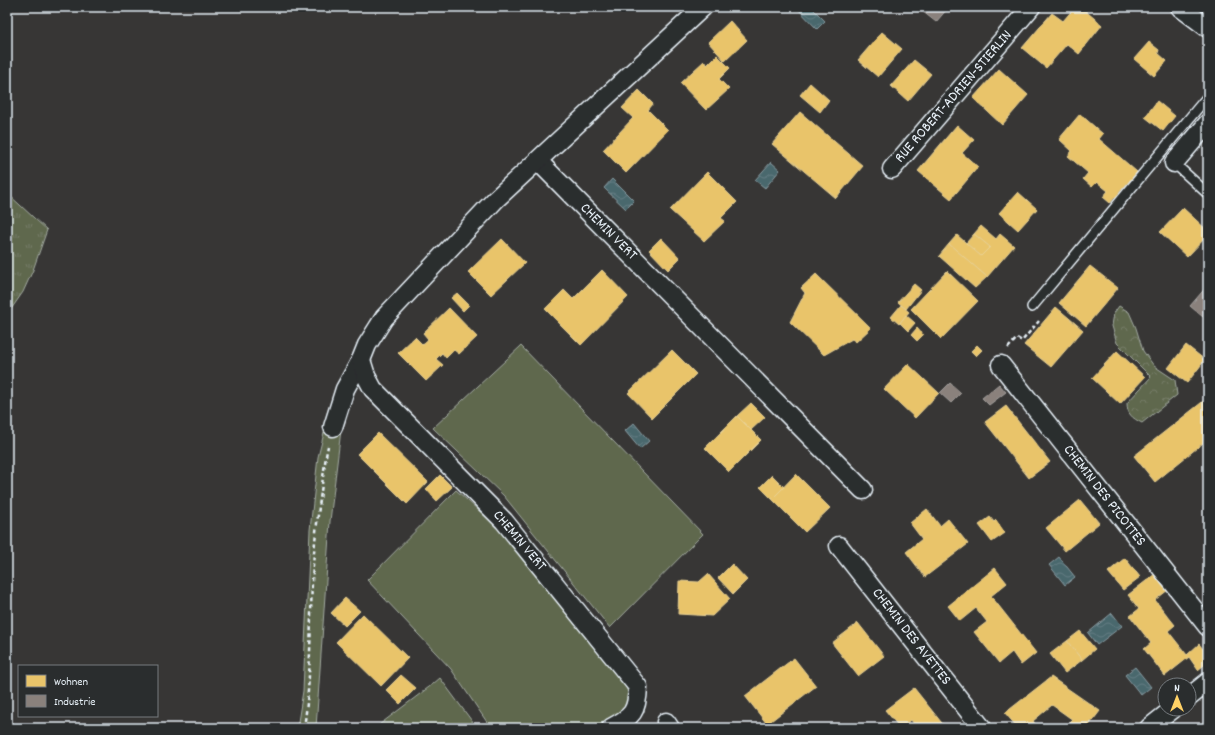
<svg xmlns="http://www.w3.org/2000/svg" width="1215" height="735" font-family="Dekko,sans-serif">
  <style>
    .grass { fill: #5f674e; stroke: #a4aca3 }
    .forest { fill: url(#forest-crowns); stroke: #a4aca3 }
    .park { fill: url(#park-tufts); stroke: #a4aca3 }
    .water { fill: url(#water-waves); stroke: #899ea5 }
    .homes { fill: #e9c46a; stroke: #e9d295 }
    .industry { fill: #8a817c; stroke: #a6a3a1 }
    .lines { fill: none; stroke-linecap: round; stroke-linejoin: round }
    .lane-casing { stroke: #e8f1f8; stroke-width: 12 }
    .street-casing { stroke: #e8f1f8; stroke-width: 21 }
    .path { stroke: #e8f1f8; stroke-width: 2.5; stroke-dasharray: 4 3; stroke-linecap: butt }
    .lane { stroke: #2a2d2e; stroke-width: 9 }
    .street { stroke: #2a2d2e; stroke-width: 18 }
    .labels { text-anchor: middle; dominant-baseline: central; stroke-width: 4; stroke-linejoin: round; paint-order: stroke }
    .street-label { font-size: 15px; fill: #e8f1f8; stroke: #2a2d2e }
  </style>
  <defs>
    <pattern id="forest-crowns" width="20" height="18" patternUnits="userSpaceOnUse"><rect width="20" height="18" fill="#5f674e"/><path d="M2 6a3 3 0 1 1 6 0M12 15a3 3 0 1 1 6 0" fill="none" stroke="#767d68"/></pattern>
    <pattern id="park-tufts" width="24" height="20" patternUnits="userSpaceOnUse"><rect width="24" height="20" fill="#5f674e"/><path d="M3 7l-1-3M5 7V3M7 7l1-3M15 17l-1-3M17 17v-4M19 17l1-3" fill="none" stroke="#767d68"/></pattern>
    <pattern id="water-waves" width="16" height="10" patternUnits="userSpaceOnUse"><rect width="16" height="10" fill="#4a676d"/><path d="M0 5q4-4 8 0t8 0" fill="none" stroke="#647d83"/></pattern>
  </defs>
  <rect width="100%" height="100%" fill="#373635"/>
  <filter id="ink" filterUnits="userSpaceOnUse"><feTurbulence type="fractalNoise" baseFrequency=".025" numOctaves="2"/><feDisplacementMap in="SourceGraphic" scale="8" xChannelSelector="R" yChannelSelector="G"/><feConvolveMatrix kernelMatrix="1 2 1 2 8 2 1 2 1" color-interpolation-filters="sRGB"/></filter>
  <g filter="url(#ink)">
    <g class="grass">
      <polygon points="521,346 703,534 610,628 504,496 433,428"/>
      <polygon points="326,425 341,430 330,521 316,728 297,728 303,691 310,530 318,457"/>
      <polygon points="456,490 500,530 624,683 628,692 628,702 624,711 595,728 491,728 451,669 367,580"/>
      <polygon points="440,678 477,728 375,728 433,684"/>
    </g>
    <path class="forest" d="M 1119,306 L 1129,312 L 1136,328 L 1143,351 L 1154,366 L 1175,380 L 1177,395 L 1142,423 C 1132,418 1127,414 1127,403 L 1151,377 L 1117,343 L 1112,326 L 1114,313 Z"/>
    <polygon class="park" points="7,193 47,230 33,270 23,292 7,315 7,292 9,290 7,288"/>
    <g class="water">
      <polygon points="796,7 811,7 825,21 817,29"/>
      <polygon points="771,162 780,170 765,188 755,180"/>
      <polygon points="612,179 634,201 626,209 604,188"/>
      <polygon points="634,423 649,441 640,449 625,431"/>
      <polygon points="1059,557 1075,577 1065,585 1049,565"/>
      <polygon points="1112,613 1122,626 1097,645 1088,633"/>
      <polygon points="1135,667 1151,687 1141,695 1125,675"/>
    </g>
    <g class="homes">
      <polygon points="1075,7 1081,7 1102,25 1079,54 1067,44 1046,68 1022,48 1052,13 1063,21"/>
      <polygon points="730,21 747,40 725,61 708,42"/>
      <polygon points="882,32 902,49 878,77 858,60"/>
      <polygon points="1149,42 1159,50 1158,53 1167,61 1154,76 1134,59"/>
      <polygon points="717,55 730,68 719,79 729,89 706,110 680,83 704,61 707,65"/>
      <polygon points="914,60 931,74 908,101 891,86"/>
      <polygon points="999,69 1028,95 1002,125 973,98"/>
      <polygon points="810,83 829,100 820,112 800,95"/>
      <polygon points="639,90 653,104 648,110 668,130 626,173 603,150 633,118 622,108"/>
      <polygon points="1157,101 1175,116 1163,131 1145,117"/>
      <polygon points="800,112 863,166 836,198 772,144"/>
      <polygon points="1080,114 1103,134 1099,139 1137,172 1110,203 1103,197 1108,191 1097,182 1092,187 1083,179 1088,173 1068,156 1072,151 1059,139"/>
      <polygon points="957,125 974,140 962,153 978,167 951,199 918,171"/>
      <polygon points="707,172 737,202 721,218 725,221 704,241 670,210"/>
      <polygon points="1018,192 1037,209 1018,230 999,213"/>
      <polygon points="1183,208 1208,231 1208,235 1187,257 1160,232"/>
      <polygon points="981,226 996,239 1000,234 1014,246 987,277 949,244 957,235 981,256 990,247 974,234"/>
      <polygon points="974,234 990,247 981,256 966,243"/>
      <polygon points="661,238 680,258 668,270 649,250"/>
      <polygon points="502,239 525,263 491,295 468,272"/>
      <polygon points="949,244 987,277 975,288 939,256"/>
      <polygon points="1090,266 1118,288 1086,326 1059,303"/>
      <polygon points="602,270 628,297 581,345 545,309 564,290 573,299"/>
      <polygon points="947,271 978,301 941,339 911,309"/>
      <polygon points="816,274 871,328 856,342 852,339 824,355 790,322 805,293 801,288"/>
      <polygon points="914,284 921,290 906,309 898,302"/>
      <polygon points="457,293 469,305 463,311 451,298"/>
      <polygon points="901,305 909,312 899,324 891,317"/>
      <polygon points="1056,307 1083,330 1051,367 1024,345"/>
      <polygon points="449,308 477,337 459,354 454,350 446,358 442,353 436,359 443,365 426,381 398,353 415,337 423,345 428,339 423,333"/>
      <polygon points="906,315 915,323 908,331 900,323"/>
      <polygon points="917,328 923,335 917,341 911,335"/>
      <polygon points="977,345 982,350 976,356 971,351"/>
      <polygon points="1186,345 1205,360 1187,383 1168,368"/>
      <polygon points="672,350 696,374 652,418 628,393"/>
      <polygon points="1117,351 1145,377 1120,404 1092,378"/>
      <polygon points="908,364 939,393 915,418 884,389"/>
      <polygon points="1206,399 1208,402 1208,439 1155,482 1134,456"/>
      <polygon points="751,403 765,417 751,430 737,416"/>
      <polygon points="1006,406 1050,462 1029,478 985,422"/>
      <polygon points="737,416 761,440 729,472 705,448"/>
      <polygon points="378,433 428,482 407,504 357,454"/>
      <polygon points="796,474 830,508 805,532 772,499"/>
      <polygon points="440,475 452,487 437,501 426,489"/>
      <polygon points="772,475 784,487 772,499 760,487"/>
      <polygon points="1080,500 1099,523 1065,551 1046,528"/>
      <polygon points="927,509 940,526 948,519 968,544 925,577 906,552 922,539 910,523"/>
      <polygon points="990,517 994,522 996,520 1005,533 992,542 979,525"/>
      <polygon points="1125,558 1140,577 1123,590 1108,572"/>
      <polygon points="732,564 747,580 733,594 718,578"/>
      <polygon points="995,568 1007,583 991,596 1036,653 1021,665 1012,652 999,663 974,632 987,622 976,608 960,621 948,606"/>
      <polygon points="708,574 730,599 712,616 678,614 679,581 699,582"/>
      <polygon points="1155,574 1168,590 1155,600 1175,625 1168,631 1187,655 1199,644 1208,655 1208,662 1198,670 1189,657 1165,676 1144,649 1151,643 1130,616 1139,609 1128,595"/>
      <polygon points="345,598 360,611 345,626 331,613"/>
      <polygon points="363,614 408,658 381,686 336,642"/>
      <polygon points="858,623 884,656 858,676 832,643"/>
      <polygon points="1080,631 1095,649 1082,660 1067,641"/>
      <polygon points="1067,641 1082,660 1065,673 1050,654"/>
      <polygon points="794,658 816,686 767,724 745,696"/>
      <polygon points="401,675 416,688 400,704 386,690"/>
      <polygon points="1051,677 1100,711 1087,728 1077,728 1070,723 1073,720 1052,705 1033,721 1035,724 1030,728 1018,728 1005,713"/>
      <polygon points="914,688 945,727 944,728 917,728 911,720 900,728 885,710"/>
    </g>
    <g class="industry">
      <polygon points="925,7 947,7 948,8 936,22 922,11"/>
      <polygon points="1208,285 1208,311 1203,317 1190,306"/>
      <polygon points="950,383 961,393 951,403 940,393"/>
      <polygon points="999,384 1006,392 989,405 982,398"/>
    </g>
    <g class="lines">
      <g class="lane-casing">
        <g id="lane">
          <polyline points="1174,163 1208,194"/>
          <polyline points="1032,307 1208,96"/>
        </g>
      </g>
      <g class="street-casing">
        <g id="street">
          <polyline points="1180,7 1208,28"/>
          <polyline points="538,161 863,490"/>
          <polyline points="1174,163 1208,123"/>
          <polyline points="892,169 1031,7"/>
          <polyline points="1001,365 1208,627"/>
          <polyline points="333,427 345,389 361,360"/>
          <polyline points="839,546 982,728"/>
          <polyline points="1189,697 1208,682"/>
          <polyline points="666,722 670,728"/>
          <path d="M 611,728 C 633,716 637,712 638,687 L 504,521 L 373,389 L 366,376 L 361,360 L 367,345 L 384,318 L 496,199 L 703,7"/>
          <polyline points="1149,728 1173,709"/>
        </g>
      </g>
      <g class="path">
        <polyline points="1008,348 1017,338 1022,341 1039,321"/>
        <path d="M 304,728 C 311,680 310,631 312,582 C 314,540 320,498 326,456 L 328,446"/>
      </g>
      <use href="#lane" class="lane"/>
      <use href="#street" class="street"/>
    </g>
  </g>
  <g class="labels">
    <g class="street-label">
      <text transform="translate(954 97) rotate(-49)">RUE ROBERT-ADRIEN-STIERLIN</text>
      <text transform="translate(608 232) rotate(45)">CHEMIN VERT</text>
      <text transform="translate(1104 496) rotate(52)">CHEMIN DES PICOTTES</text>
      <text transform="translate(519 541) rotate(50)">CHEMIN VERT</text>
      <text transform="translate(911 637) rotate(52)">CHEMIN DES AVETTES</text>
    </g>
  </g>
  <rect width="1215" height="735" fill="none" stroke="#2a2d2e" stroke-width="24"/>
  <rect x="12" y="12" width="1191" height="711" fill="none" stroke="#e8f1f8" stroke-width="1.5" filter="url(#ink)"/>
  <rect x="18" y="665" width="140" height="52" fill="#2a2d2e" stroke="#767b7f"/>
  <rect x="26" y="675" width="20" height="12" fill="#e9c46a" stroke="#767b7f"/>
  <text x="54" y="685" font-size="12" fill="#e8f1f8">Wohnen</text>
  <rect x="26" y="695" width="20" height="12" fill="#8a817c" stroke="#767b7f"/>
  <text x="54" y="705" font-size="12" fill="#e8f1f8">Industrie</text>
  <g transform="translate(1177 697)"><circle r="19" fill="#2a2d2e" stroke="#767b7f"/>
  <path d="M0-3L7 15L0 10L-7 15Z" fill="#ffd166"/>
  <text y="-6" font-size="11" font-weight="bold" text-anchor="middle" fill="#e8f1f8">N</text>
  </g>
</svg>
